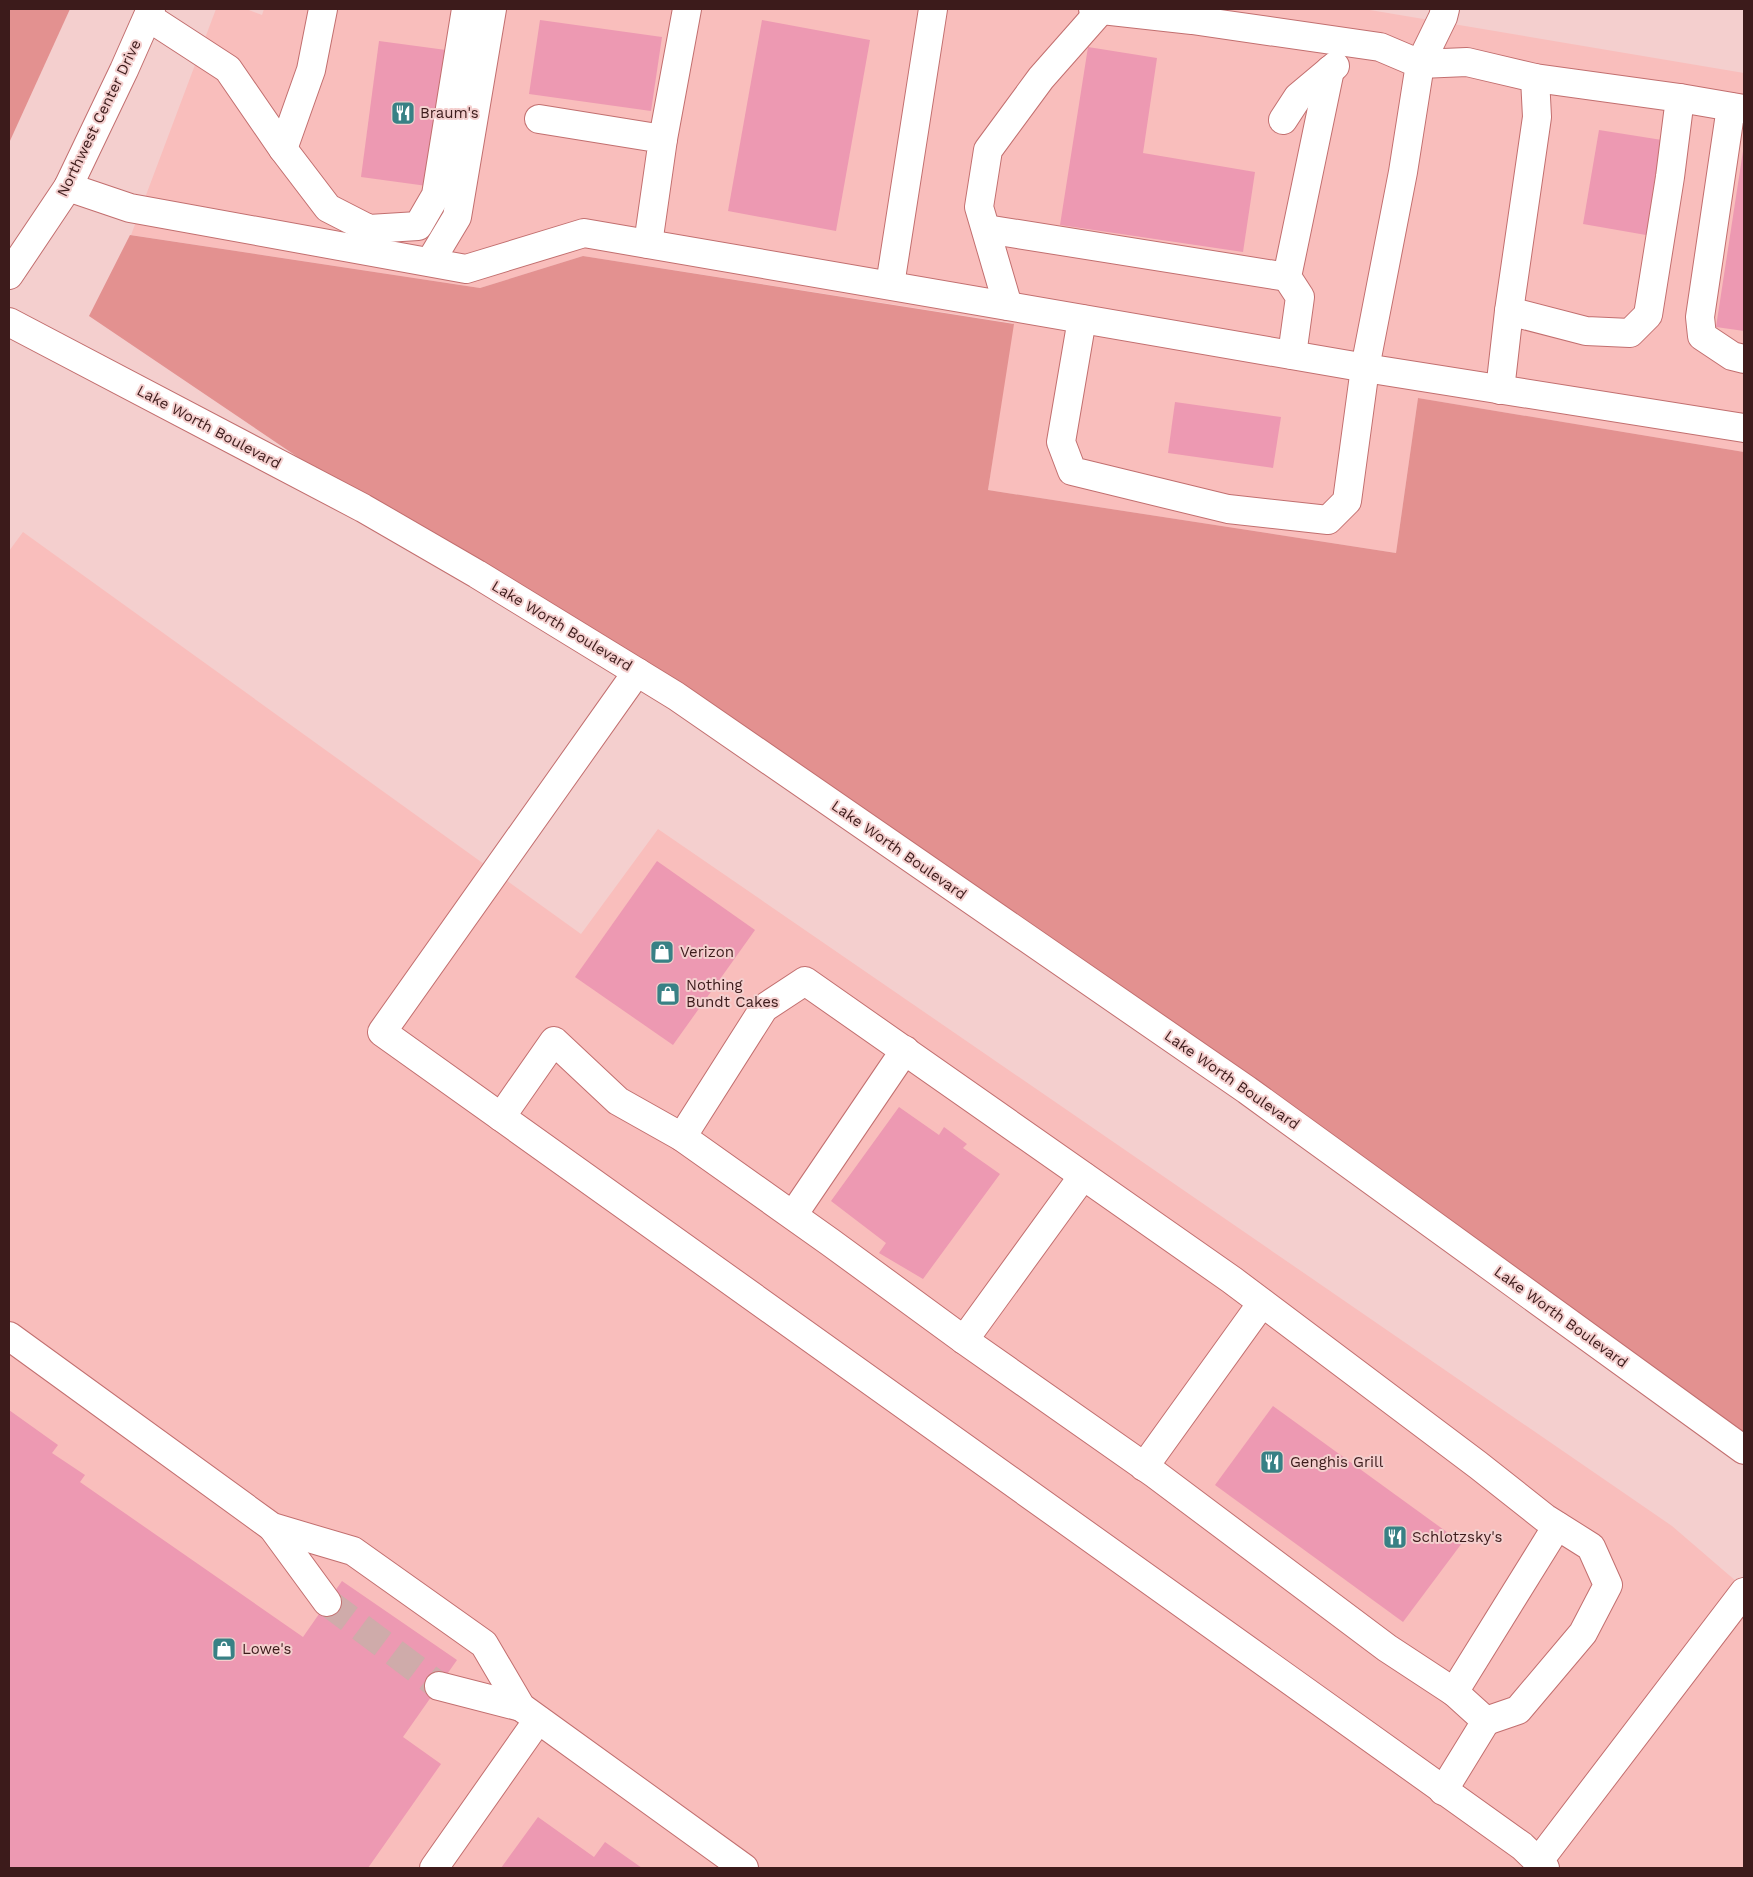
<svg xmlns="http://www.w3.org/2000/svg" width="1753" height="1877" font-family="'Work Sans',sans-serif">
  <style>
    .built { fill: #f9bebc }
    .green { fill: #e39190 }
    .building { fill: #ed99b2 }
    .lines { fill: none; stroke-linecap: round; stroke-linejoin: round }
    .minor-tunnel { stroke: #cfabaa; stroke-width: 28; stroke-dasharray: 28 14; stroke-linecap: butt }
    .minor-casing { stroke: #c26f6f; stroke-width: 30 }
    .major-casing { stroke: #c26f6f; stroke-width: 30 }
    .minor { stroke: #fff; stroke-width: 28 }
    .major { stroke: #fff; stroke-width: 28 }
    .labels { text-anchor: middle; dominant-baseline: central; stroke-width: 4; stroke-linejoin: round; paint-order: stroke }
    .poi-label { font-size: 15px; fill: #3c1b1b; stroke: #f4cfce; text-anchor: start }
    .street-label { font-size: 15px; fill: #3c1b1b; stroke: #f4cfce }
  </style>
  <rect width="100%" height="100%" fill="#f4cfce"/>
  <g class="built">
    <polygon points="216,9 246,9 262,15 264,9 1364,9 1744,73 1744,452 1418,398 1396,553 988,490 1013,323 583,256 480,288 131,235"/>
    <polygon points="23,532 581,934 658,829 1672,1526 1744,1588 1744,1868 9,1868 9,551"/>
  </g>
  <g class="green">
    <polygon points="9,9 70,9 9,143"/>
    <polygon points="130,235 480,288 583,256 1014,324 988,490 1396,553 1418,398 1744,452 1744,1434 89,316"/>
  </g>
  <g class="building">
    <polygon points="540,20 662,37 651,111 529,94"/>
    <polygon points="762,20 870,40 836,231 728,211"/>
    <polygon points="379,41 446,50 427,186 361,177"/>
    <polygon points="1088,47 1157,58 1143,153 1255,172 1243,252 1060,225"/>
    <polygon points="1599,130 1662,140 1646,235 1583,224"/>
    <polygon points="1743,151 1744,151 1744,331 1716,327"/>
    <polygon points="1175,402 1281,417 1273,468 1168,453"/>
    <polygon points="657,861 755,930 673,1045 575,977"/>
    <polygon points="899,1107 939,1135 944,1127 967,1144 963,1148 1000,1174 923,1279 879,1253 886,1243 831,1201"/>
    <polygon points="1273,1406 1462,1543 1403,1622 1215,1485"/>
    <polygon points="9,1410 58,1445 52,1453 85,1475 80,1482 303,1637 342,1581 457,1660 403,1737 441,1764 368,1868 9,1868"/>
    <polygon points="538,1817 594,1857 605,1842 642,1868 501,1868"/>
  </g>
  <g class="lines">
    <polyline class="minor-tunnel" points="327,1602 439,1686"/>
    <g class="minor-casing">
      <g id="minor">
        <polyline points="1445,9 1443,17 1420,64 1467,62 1535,78 1537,117 1509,311 1500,390"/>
        <polyline points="148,17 228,69 283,149 328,208 369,229 418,226 436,195 466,9"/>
        <polyline points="1680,98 1744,109"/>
        <polyline points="1731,107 1700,317 1702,336 1732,356 1744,359"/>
        <polyline points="539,119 663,139 648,244"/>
        <polyline points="1283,120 1298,97 1335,66"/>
        <polyline points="663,139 687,9"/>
        <polyline points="283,149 311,70 323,9"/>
        <polyline points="68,187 130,208 466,269 584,233 1378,370 1744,428"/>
        <polyline points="986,229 1287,277"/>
        <polyline points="430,262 457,217 492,9"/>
        <polyline points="9,275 68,187 124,70 151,9"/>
        <polyline points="890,285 933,9"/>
        <polyline points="1008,306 979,207 988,150 1041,78 1101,10"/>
        <polyline points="1509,311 1586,331 1630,333 1648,315 1670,177 1680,98 1535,78"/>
        <polyline points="1082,319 1061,442 1072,471 1228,509 1328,520 1347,501 1365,368 1403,172 1420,64 1380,47 1192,20 1093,9"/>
        <polyline points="1292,355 1300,297 1287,277 1330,70"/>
        <polyline points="637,672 382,1032 1522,1846 1545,1868"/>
        <polyline points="501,1117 554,1041 618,1101 682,1137 830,1242 964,1340 1155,1474 1387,1648 1454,1692 1486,1721 1443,1791"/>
        <polyline points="682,1137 764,1008 805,981 1232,1280 1478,1465 1545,1518 1591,1547 1608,1585 1583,1633 1518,1710 1486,1721"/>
        <polyline points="793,1215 905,1050"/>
        <polyline points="9,1336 272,1527 353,1551 484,1644 521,1707 744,1868"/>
        <polyline points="964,1340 1083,1176"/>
        <polyline points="1144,1467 1262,1303"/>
        <polyline points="272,1527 327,1602"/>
        <polyline points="439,1686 521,1707"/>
        <polyline points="1454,1692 1557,1526"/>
        <polyline points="1538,1862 1744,1592"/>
        <polyline points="434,1868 538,1720"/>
      </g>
    </g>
    <g class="major-casing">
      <polyline id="major" points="9,322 363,508 477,574 676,696 1247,1090 1744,1450"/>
    </g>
    <use href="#minor" class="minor"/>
    <use href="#major" class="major"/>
  </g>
  <defs>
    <g id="restaurant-square" transform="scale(1.25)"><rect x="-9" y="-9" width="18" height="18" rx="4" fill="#388185" stroke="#f4cfce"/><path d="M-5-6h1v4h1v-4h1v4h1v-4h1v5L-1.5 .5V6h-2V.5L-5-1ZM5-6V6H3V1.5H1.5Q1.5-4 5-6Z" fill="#fff"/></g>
    <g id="shop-square" transform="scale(1.25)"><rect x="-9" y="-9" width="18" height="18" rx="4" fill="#388185" stroke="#f4cfce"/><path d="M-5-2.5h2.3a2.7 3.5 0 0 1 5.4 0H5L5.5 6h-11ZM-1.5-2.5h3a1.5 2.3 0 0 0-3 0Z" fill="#fff"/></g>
  </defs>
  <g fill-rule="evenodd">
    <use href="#restaurant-square" x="403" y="113"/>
    <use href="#shop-square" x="662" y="952"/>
    <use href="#shop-square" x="668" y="994"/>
    <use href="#restaurant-square" x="1272" y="1462"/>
    <use href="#restaurant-square" x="1395" y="1537"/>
    <use href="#shop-square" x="224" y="1649"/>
  </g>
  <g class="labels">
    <g class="poi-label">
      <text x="420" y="113">Braum's</text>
      <text x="680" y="952">Verizon</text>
      <text x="686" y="985">Nothing<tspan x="686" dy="17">Bundt Cakes</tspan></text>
      <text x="1290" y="1462">Genghis Grill</text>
      <text x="1412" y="1537">Schlotzsky's</text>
      <text x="242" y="1649">Lowe's</text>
    </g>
    <g class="street-label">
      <text transform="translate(99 118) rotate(-64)">Northwest Center Drive</text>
      <text transform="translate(209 427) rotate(28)">Lake Worth Boulevard</text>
      <text transform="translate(562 626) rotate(31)">Lake Worth Boulevard</text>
      <text transform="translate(899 850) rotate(35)">Lake Worth Boulevard</text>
      <text transform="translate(1232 1080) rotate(35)">Lake Worth Boulevard</text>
      <text transform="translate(1561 1317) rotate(36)">Lake Worth Boulevard</text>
    </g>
  </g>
  <rect width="1753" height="1877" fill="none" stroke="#3c1b1b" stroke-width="20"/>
</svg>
